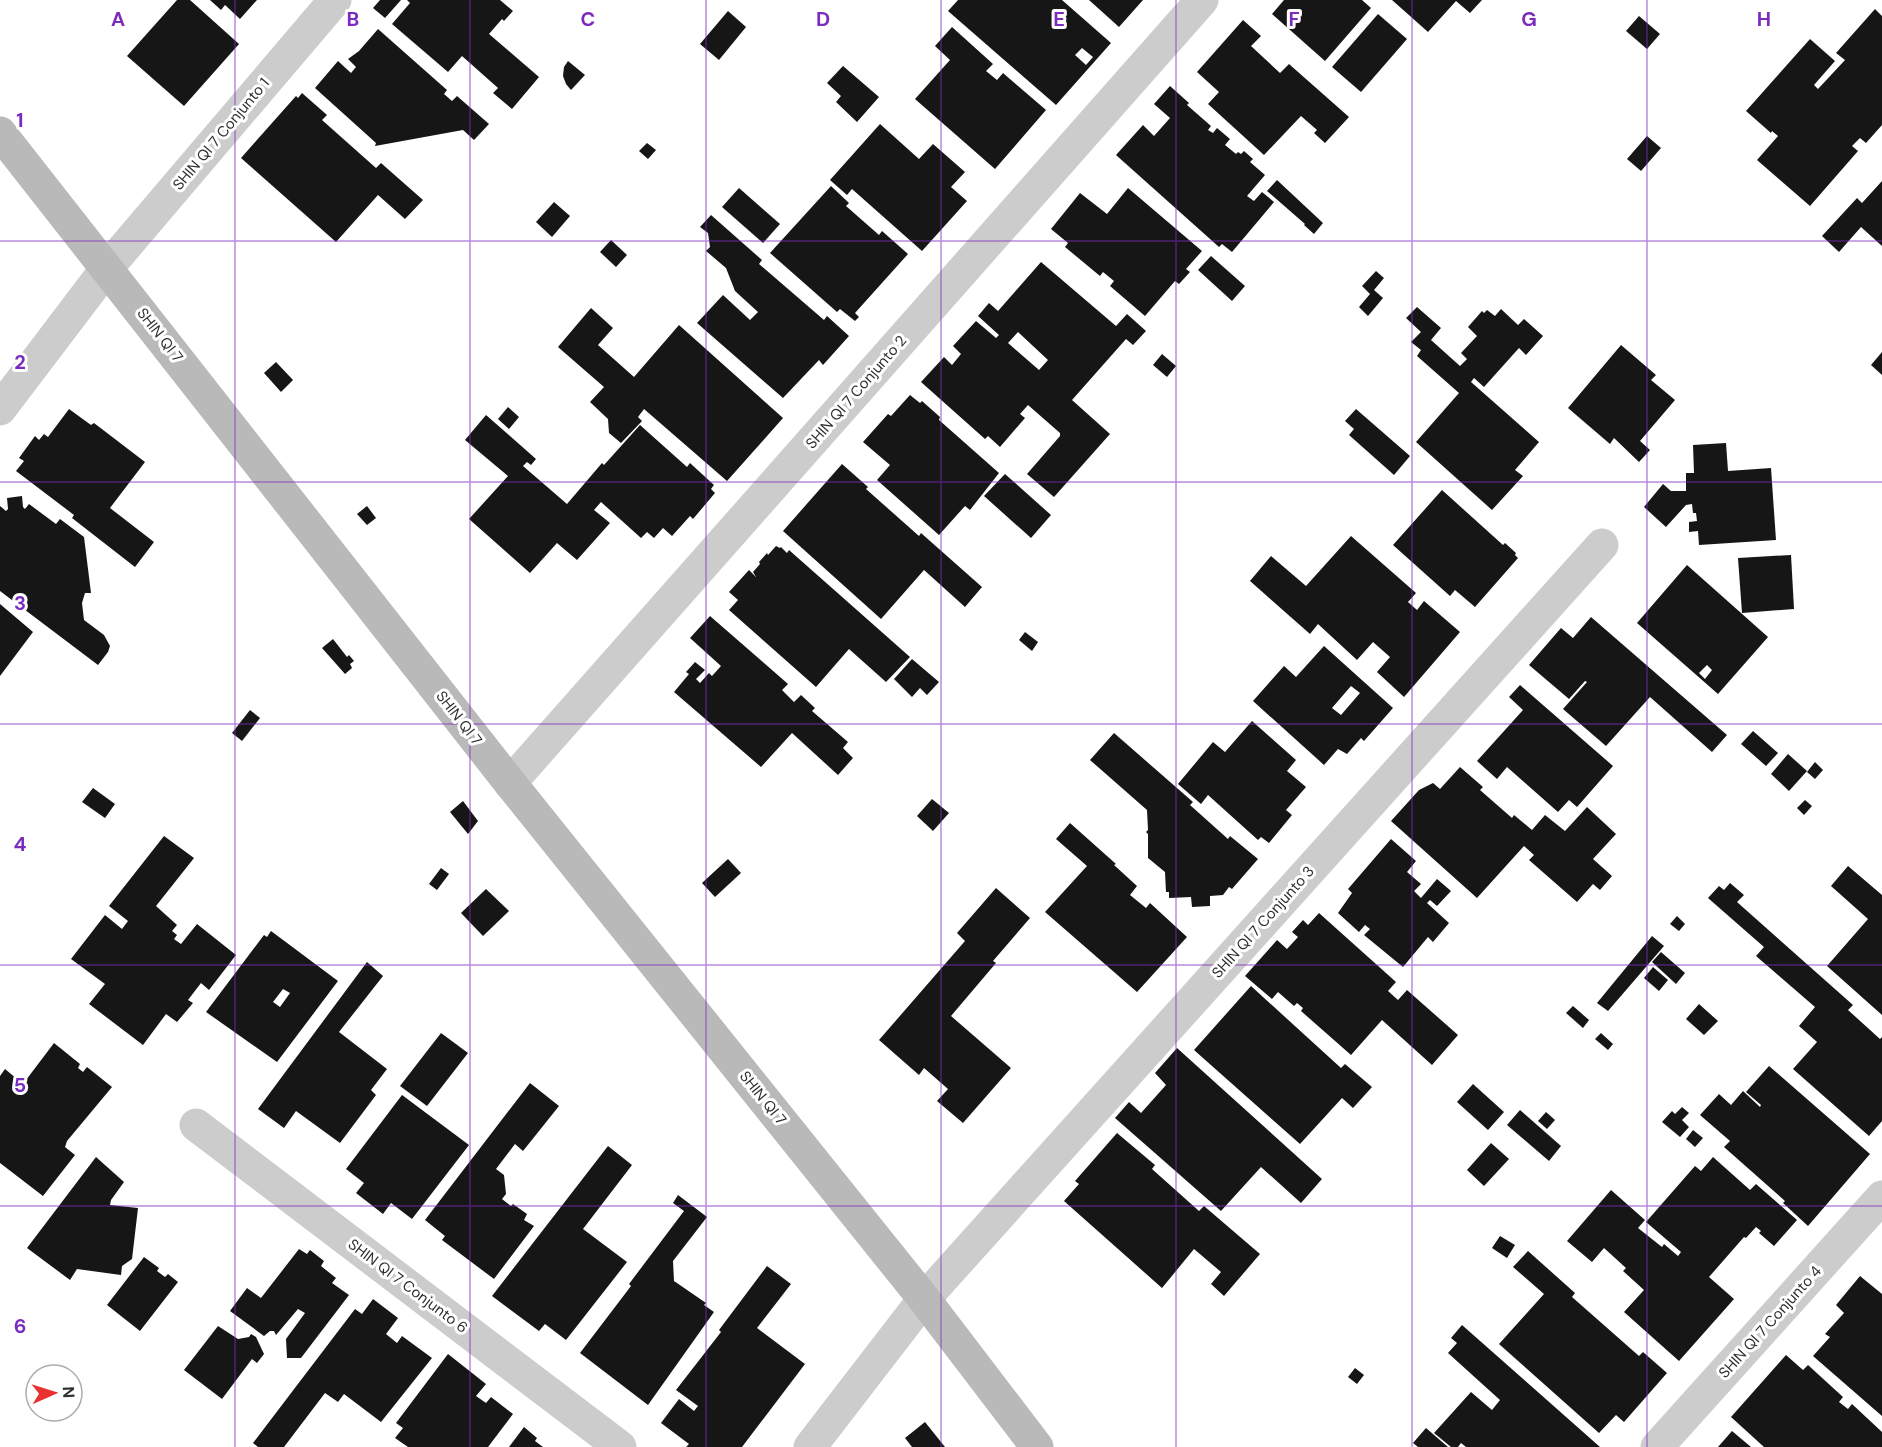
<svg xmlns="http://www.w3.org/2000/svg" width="1882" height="1447" font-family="'DM Sans',sans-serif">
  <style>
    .building { fill: #161616; fill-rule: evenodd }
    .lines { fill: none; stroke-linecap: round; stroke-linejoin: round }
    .street { stroke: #ccc; stroke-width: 33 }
    .secondary { stroke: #b9b9b9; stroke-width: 33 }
    .grid { fill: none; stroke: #7b2cbf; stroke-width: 1.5; stroke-opacity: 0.55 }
    .labels { text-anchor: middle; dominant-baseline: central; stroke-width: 6; stroke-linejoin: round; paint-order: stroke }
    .street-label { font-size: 15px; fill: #2f2f2f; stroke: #fff }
    .grid-label { font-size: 20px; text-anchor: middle; font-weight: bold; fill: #7b2cbf; stroke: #fff; stroke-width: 6; stroke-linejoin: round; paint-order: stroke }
  </style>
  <rect width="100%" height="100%" fill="#fff"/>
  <g class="building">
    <polygon points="177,0 190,0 239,44 184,106 127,56"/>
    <polygon points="210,0 257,0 240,19 225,5 221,10"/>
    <polygon points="380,0 401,0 385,18 373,8"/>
    <polygon points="407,0 500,0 513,11 504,21 502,19 489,34 539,77 512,109 493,93 498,88 462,56 448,72 392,24 410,3"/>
    <path d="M 958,0 L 1062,0 L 1111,43 L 1056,105 L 948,11 ZM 1082,48 L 1093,57 L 1086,65 L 1075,55 Z"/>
    <polygon points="1089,0 1143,0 1119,27"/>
    <polygon points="1284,0 1362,0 1371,8 1325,61 1272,14"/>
    <polygon points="1392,0 1482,0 1470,13 1456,1 1428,32"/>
    <polygon points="1875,9 1882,16 1882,125 1866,143 1860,138 1852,146 1858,151 1810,206 1757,160 1778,136 1772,131 1771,133 1746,111 1810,39 1835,61 1814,85 1818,89 1845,60 1836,53"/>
    <polygon points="728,11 746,27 719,60 700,44"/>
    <polygon points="1378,14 1407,39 1361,92 1332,67"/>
    <polygon points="1639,16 1660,34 1647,49 1626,31"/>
    <polygon points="1243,20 1261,36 1251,46 1280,73 1289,64 1349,117 1325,143 1314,133 1317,130 1301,116 1264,155 1208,104 1219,92 1197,72"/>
    <polygon points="952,27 993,64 986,71 997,80 1003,73 1046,110 995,169 915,99 950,60 935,46"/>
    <polygon points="378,29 447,90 444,94 452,101 457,96 489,124 474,140 463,130 375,146 376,143 315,88 338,61 351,73 356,67 348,59 359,51"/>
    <polygon points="568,61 585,75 571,90 566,84 563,76 564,67"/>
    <polygon points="843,66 879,97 857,122 836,102 841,96 827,83"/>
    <polygon points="1170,86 1189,103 1187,105 1211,126 1208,130 1213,133 1217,128 1230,139 1225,145 1236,154 1238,152 1241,154 1244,151 1253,159 1250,162 1265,175 1247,196 1254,201 1262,192 1274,202 1232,252 1222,244 1219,247 1116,155 1143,125 1154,136 1170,118 1154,104"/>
    <polygon points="302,93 327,115 322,120 376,168 381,163 423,200 405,219 378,195 336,242 241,158 296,96 298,98"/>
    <polygon points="880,124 919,159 933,144 965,172 951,187 967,201 922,251 852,189 847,195 830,180"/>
    <polygon points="1647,136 1661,148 1641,171 1627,159"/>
    <polygon points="647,143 656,150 648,159 639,151"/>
    <polygon points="1277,180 1323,223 1314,234 1304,225 1305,224 1267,191"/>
    <polygon points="1882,181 1882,246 1861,227 1839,252 1822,236 1857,198 1862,203"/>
    <polygon points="831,186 849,203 846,206 879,235 882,231 908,254 855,313 859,317 855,321 840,309 837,312 770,253"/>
    <polygon points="739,188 780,224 763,243 722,207"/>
    <polygon points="1128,188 1202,251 1186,269 1190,272 1179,284 1175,281 1145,316 1110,286 1114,281 1103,272 1100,276 1065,247 1068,243 1051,229 1080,193 1107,214"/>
    <polygon points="554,202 570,216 552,237 536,222"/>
    <polygon points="711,215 762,260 759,264 824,320 827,316 849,336 823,365 819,360 783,398 697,323 723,295 750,320 758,312 735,291 726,268 706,251 710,247 708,233 700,227"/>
    <polygon points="611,240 627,255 616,267 600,252"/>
    <polygon points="1211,256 1245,286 1232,301 1198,270"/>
    <path d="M 1041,262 L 1116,326 L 1127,314 L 1146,331 L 1133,345 L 1126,339 L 1072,400 L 1110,434 L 1054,497 L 1027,474 L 1060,436 L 1060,433 L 1028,405 L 1020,414 L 1025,418 L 1000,447 L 988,436 L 985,439 L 921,382 L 944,357 L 952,365 L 961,354 L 953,346 L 976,321 L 996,338 L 999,335 L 978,316 L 989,303 L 998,311 ZM 1018,332 L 1048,360 L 1039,370 L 1008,343 Z"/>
    <polygon points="1376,271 1384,278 1374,290 1383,298 1368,316 1359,307 1370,294 1362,286"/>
    <polygon points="1417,307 1441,328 1431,340 1460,366 1467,359 1461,353 1477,336 1468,327 1482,311 1484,313 1487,310 1495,316 1501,309 1518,325 1524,319 1543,336 1526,355 1519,348 1484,387 1474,378 1471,382 1539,442 1515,470 1523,476 1492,510 1416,442 1459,393 1417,356 1421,350 1411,342 1421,332 1406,318"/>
    <polygon points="591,308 613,328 598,345 634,377 679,325 783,418 727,481 644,409 638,417 642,421 621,443 609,433 608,419 590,402 604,387 558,347"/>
    <polygon points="1621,345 1656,375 1651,380 1675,400 1640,441 1650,450 1639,462 1614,438 1610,444 1568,408"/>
    <polygon points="1882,352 1882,375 1871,365"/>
    <polygon points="1162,354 1176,366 1167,377 1153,365"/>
    <polygon points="276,362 293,380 281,392 264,373"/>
    <polygon points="910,395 920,403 922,401 940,417 939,420 999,473 970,510 965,506 939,535 877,480 890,465 863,442 888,414 891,416"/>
    <polygon points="508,407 519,417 509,429 498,419"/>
    <polygon points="69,409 91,425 94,423 145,462 110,508 154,542 135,567 72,518 74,515 16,471 24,461 19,458 35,436 39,440 44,434 48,437"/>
    <polygon points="1356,409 1410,456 1394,475 1349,435 1354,429 1345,421"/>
    <polygon points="486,415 536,459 531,465 527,462 523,466 567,504 602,463 604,465 640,425 687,467 690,463 714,485 711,489 715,493 693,519 690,516 672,536 663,528 654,538 647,532 641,538 601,502 594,510 610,523 577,560 557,543 530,573 469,519 508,476 465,440"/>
    <polygon points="1726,443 1728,471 1771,468 1776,540 1699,545 1698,531 1689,532 1689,522 1697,521 1696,513 1693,513 1692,504 1686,505 1666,527 1644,507 1663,484 1671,491 1686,491 1686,473 1694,473 1693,445"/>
    <polygon points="842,464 868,487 866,489 919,536 921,533 982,587 965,607 924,570 881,619 783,531"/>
    <polygon points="1005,474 1051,515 1031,538 984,496"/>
    <polygon points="1442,490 1503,545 1505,543 1516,553 1515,555 1518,558 1475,607 1455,590 1450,596 1393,545"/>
    <polygon points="22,496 23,507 25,509 29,504 56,524 60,519 84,537 91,593 85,593 82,603 84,620 104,635 110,646 108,652 98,665 0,591 0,506 6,511 8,509 7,498"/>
    <polygon points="367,506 376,518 367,525 357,514"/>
    <polygon points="1351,536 1416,593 1408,602 1417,610 1424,601 1460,632 1404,697 1377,672 1390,657 1373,642 1357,660 1318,624 1310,634 1250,581 1271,556 1306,586"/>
    <polygon points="776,546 780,548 781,547 787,553 789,550 910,657 886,682 849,649 816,687 729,610 738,600 729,592 749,570 756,577 753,572 760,564 759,562 767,553 768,555"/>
    <polygon points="1791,555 1794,609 1742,613 1738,558"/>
    <path d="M 1687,565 L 1768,637 L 1718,694 L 1637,623 ZM 1707,665 L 1712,670 L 1705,679 L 1699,673 Z"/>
    <polygon points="0,604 33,632 0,676"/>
    <polygon points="710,616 788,684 782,690 794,702 801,695 815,708 812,711 848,742 843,748 853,758 838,775 792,733 761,767 674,692 689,674 686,672 695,662 705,670 696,679 700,683 709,673 712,676 721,666 690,638"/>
    <polygon points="1591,617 1727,735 1712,752 1650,697 1606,746 1563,709 1587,682 1585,681 1569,699 1529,665 1561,628 1573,638"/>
    <polygon points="1025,632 1038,642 1032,651 1019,640"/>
    <polygon points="333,639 347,657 349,655 354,661 350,664 352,668 345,674 322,648"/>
    <path d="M 1324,646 L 1393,708 L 1364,741 L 1361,738 L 1347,754 L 1338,749 L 1324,765 L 1253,701 L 1284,666 L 1296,677 ZM 1351,686 L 1360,693 L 1341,715 L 1332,708 Z"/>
    <polygon points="912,659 939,682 927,695 920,688 912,697 894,679"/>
    <polygon points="1520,685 1613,766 1577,807 1569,800 1558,812 1507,767 1497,779 1477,761 1523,710 1509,697"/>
    <polygon points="250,710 260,718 242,741 232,733"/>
    <polygon points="1252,721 1296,760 1287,771 1306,787 1286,810 1292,815 1269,843 1261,837 1258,840 1208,795 1201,804 1178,784 1213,742 1225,752"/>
    <polygon points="1753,731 1778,753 1766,766 1741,744"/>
    <polygon points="1114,733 1193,802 1190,805 1228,839 1230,836 1258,859 1232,889 1229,887 1223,895 1210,896 1210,906 1192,907 1191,897 1169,898 1169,892 1166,892 1165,872 1148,858 1148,834 1146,832 1148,830 1147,810 1090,760"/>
    <polygon points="1788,754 1807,771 1789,791 1771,774"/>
    <polygon points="1815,762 1823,770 1815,779 1807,772"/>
    <polygon points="1460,767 1483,787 1480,790 1512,818 1514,815 1532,830 1545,815 1565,831 1587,807 1616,834 1593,859 1612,876 1600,890 1593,884 1577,902 1529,860 1534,855 1524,846 1477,898 1391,821 1419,790 1433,783 1440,789"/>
    <polygon points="93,788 115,804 105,818 82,802"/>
    <polygon points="932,799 949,813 933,831 917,816"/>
    <polygon points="1805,800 1812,806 1804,815 1797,808"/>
    <polygon points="463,801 478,821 468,834 450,812"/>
    <polygon points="1070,823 1116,864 1114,865 1137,886 1130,895 1146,908 1150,903 1187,937 1137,992 1045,912 1087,866 1056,839"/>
    <polygon points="164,836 194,858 156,906 177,925 172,931 177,935 174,939 181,944 197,924 236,955 209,990 201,983 188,1000 193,1003 177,1022 166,1014 143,1045 89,1004 105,984 71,959 105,915 122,929 128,921 109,906"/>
    <polygon points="1391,839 1416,861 1407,872 1421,884 1414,891 1421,898 1437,879 1451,891 1437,906 1430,900 1427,903 1449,923 1433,942 1428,937 1403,967 1364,935 1370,929 1365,925 1359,932 1338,913 1352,893 1348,889"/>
    <polygon points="728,859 741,873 715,897 702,883"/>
    <polygon points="1848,866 1882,895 1882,1015 1827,966 1868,919 1831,886"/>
    <polygon points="441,868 449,874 437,890 429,884"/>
    <polygon points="1730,883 1744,895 1737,902 1853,1005 1848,1010 1880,1039 1882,1037 1882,1121 1869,1136 1793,1069 1817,1042 1799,1026 1815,1007 1756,956 1764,947 1708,898 1719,886 1724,890"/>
    <polygon points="996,888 1030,918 993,961 996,963 951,1016 1011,1068 963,1123 937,1101 948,1089 924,1068 919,1075 879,1040 965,941 957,933"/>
    <polygon points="486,889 509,911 483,936 461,913"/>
    <polygon points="1319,913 1396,982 1388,991 1398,1000 1407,990 1458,1035 1432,1065 1382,1020 1351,1055 1301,1011 1303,1008 1297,1003 1294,1006 1278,992 1272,999 1245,976 1277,940 1287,949 1298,937 1292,932 1303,920 1308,925"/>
    <polygon points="1677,916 1685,924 1679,931 1670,924"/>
    <path d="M 271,931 L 338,981 L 277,1062 L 206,1012 L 264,935 L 267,937 ZM 283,989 L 290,993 L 280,1007 L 273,1002 Z"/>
    <polygon points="1652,936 1664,946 1608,1011 1597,1003"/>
    <polygon points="1661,952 1685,973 1676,984 1652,962"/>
    <polygon points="367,962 383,976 339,1032 387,1069 371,1090 376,1095 340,1143 296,1111 284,1128 258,1109"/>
    <polygon points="1653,967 1668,980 1659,991 1644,978"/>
    <polygon points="1251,986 1341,1068 1345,1064 1372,1087 1353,1108 1342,1098 1300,1144 1194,1050"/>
    <polygon points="1699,1004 1718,1021 1704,1035 1686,1019"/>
    <polygon points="1573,1006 1589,1020 1583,1028 1566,1013"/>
    <polygon points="441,1033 468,1053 427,1106 400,1086"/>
    <polygon points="1601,1033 1613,1044 1608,1050 1595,1039"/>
    <polygon points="54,1043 80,1064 78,1068 83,1072 87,1067 112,1087 67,1141 65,1147 75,1155 43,1196 0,1163 0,1076 5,1069 23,1084"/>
    <polygon points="1177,1048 1322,1179 1301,1203 1261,1167 1221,1211 1115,1118 1129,1102 1141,1113 1166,1085 1155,1073"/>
    <polygon points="1769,1066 1870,1154 1808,1226 1783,1203 1785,1201 1724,1147 1730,1141 1700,1115 1719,1094 1731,1105 1743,1091 1760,1107 1761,1105 1746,1092"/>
    <polygon points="530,1083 559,1106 523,1151 515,1144 496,1169 504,1175 506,1194 502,1199 511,1206 513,1204 527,1214 524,1220 534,1226 494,1279 442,1240 445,1236 425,1220"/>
    <polygon points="1473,1084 1504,1112 1488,1130 1457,1102"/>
    <polygon points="402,1095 469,1145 412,1219 391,1203 383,1214 356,1193 364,1183 346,1169"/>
    <polygon points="1682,1107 1689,1113 1682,1120 1689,1127 1680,1137 1662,1122 1672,1111 1675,1114"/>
    <polygon points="1520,1110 1561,1146 1549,1161 1507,1125"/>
    <polygon points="1546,1112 1555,1120 1547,1129 1538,1121"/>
    <polygon points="1693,1130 1703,1138 1695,1147 1686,1139"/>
    <polygon points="1117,1133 1155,1165 1152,1169 1199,1211 1204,1206 1260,1254 1224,1296 1211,1284 1221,1272 1194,1249 1162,1288 1064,1201 1079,1184 1075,1181"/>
    <polygon points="1491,1143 1509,1159 1484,1186 1467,1170"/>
    <polygon points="608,1146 632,1165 583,1229 627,1262 566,1340 545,1324 539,1331 492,1296"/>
    <polygon points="96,1157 124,1182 111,1200 110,1205 138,1208 132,1259 122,1266 121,1275 77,1269 70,1280 27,1248"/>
    <polygon points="1713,1157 1750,1190 1756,1184 1797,1220 1774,1246 1759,1233 1761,1231 1756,1227 1746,1238 1744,1237 1709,1277 1734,1299 1679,1361 1624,1312 1644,1290 1623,1271 1626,1268 1604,1248 1592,1262 1567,1241 1611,1190 1645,1220 1638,1228 1662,1247 1664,1244 1678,1256 1681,1252 1646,1222 1695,1166 1701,1171"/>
    <polygon points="678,1195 707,1217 673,1261 674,1281 706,1303 704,1305 714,1312 648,1405 580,1353 631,1286 629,1284 684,1211 673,1203"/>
    <polygon points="1500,1236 1515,1245 1507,1258 1492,1248"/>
    <polygon points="299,1249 307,1254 310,1250 324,1261 321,1266 336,1278 332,1283 349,1295 301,1358 287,1358 286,1339 305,1313 298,1309 276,1335 274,1331 270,1331 264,1336 230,1311 247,1288 261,1298"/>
    <polygon points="1528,1251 1575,1293 1572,1297 1639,1356 1643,1352 1667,1373 1624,1422 1616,1415 1599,1433 1499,1344 1544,1294 1513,1267"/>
    <polygon points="144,1257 159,1268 157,1271 165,1277 168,1274 178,1282 140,1331 107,1305"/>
    <polygon points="767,1266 791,1284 757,1328 805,1364 742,1447 686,1447 689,1444 661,1423 679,1399 694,1411 698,1406 676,1390 721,1332 719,1330"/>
    <polygon points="1860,1276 1882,1294 1882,1416 1813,1356 1830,1337 1825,1334 1844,1313 1836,1305"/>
    <polygon points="373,1299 398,1318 386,1334 397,1343 402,1336 432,1358 381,1422 344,1394 338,1402 325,1393 284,1447 258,1447 253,1443 355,1309 362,1314"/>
    <polygon points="1462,1325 1600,1447 1466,1447 1461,1443 1458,1447 1451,1447 1434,1433 1471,1392 1492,1410 1500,1400 1448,1353 1457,1343 1451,1338"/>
    <polygon points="218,1326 238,1339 249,1337 251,1334 256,1337 264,1354 257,1363 252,1359 222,1399 184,1370"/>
    <polygon points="448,1354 486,1384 476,1396 486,1403 491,1397 513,1414 488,1447 408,1447 395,1438 403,1428 396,1423"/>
    <polygon points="1786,1355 1803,1370 1808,1365 1843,1397 1839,1402 1848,1409 1852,1404 1882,1432 1882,1447 1764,1447 1731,1417"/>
    <polygon points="1355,1368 1364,1375 1357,1384 1348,1377"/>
    <polygon points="925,1422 945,1447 912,1447 905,1438"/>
    <polygon points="524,1427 537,1438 535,1441 543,1447 509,1447"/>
    <polygon points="1426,1428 1448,1447 1418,1447 1413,1443"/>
    <polygon points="1732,1431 1751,1447 1718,1447"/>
  </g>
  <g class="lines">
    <g class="street">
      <polyline points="0,409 107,268 335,0"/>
      <polyline points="510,783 1202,0"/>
      <polyline points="196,1125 620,1447"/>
      <polyline points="810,1447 924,1299 1602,545"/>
      <polyline points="1657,1447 1882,1197"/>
    </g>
    <polyline class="secondary" points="0,133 510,783 924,1299 1037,1447"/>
  </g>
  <path class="grid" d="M 235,0 L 235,1447M 470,0 L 470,1447M 706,0 L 706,1447M 941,0 L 941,1447M 1176,0 L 1176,1447M 1412,0 L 1412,1447M 1647,0 L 1647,1447M 0,241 L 1882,241M 0,482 L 1882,482M 0,724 L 1882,724M 0,965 L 1882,965M 0,1206 L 1882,1206"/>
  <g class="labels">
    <g class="street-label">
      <text transform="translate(221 134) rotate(-50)">SHIN QI 7 Conjunto 1</text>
      <text transform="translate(160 335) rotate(52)">SHIN QI 7</text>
      <text transform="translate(856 392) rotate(-49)">SHIN QI 7 Conjunto 2</text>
      <text transform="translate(459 718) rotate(52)">SHIN QI 7</text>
      <text transform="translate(1263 922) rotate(-48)">SHIN QI 7 Conjunto 3</text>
      <text transform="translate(763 1098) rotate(51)">SHIN QI 7</text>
      <text transform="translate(408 1286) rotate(37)">SHIN QI 7 Conjunto 6</text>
      <text transform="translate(1770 1322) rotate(-48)">SHIN QI 7 Conjunto 4</text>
    </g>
  </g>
  <g class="grid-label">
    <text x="118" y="26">A</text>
    <text x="353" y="26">B</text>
    <text x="588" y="26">C</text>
    <text x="823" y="26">D</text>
    <text x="1059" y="26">E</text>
    <text x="1294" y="26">F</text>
    <text x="1529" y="26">G</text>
    <text x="1764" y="26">H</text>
    <text x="20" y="127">1</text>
    <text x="20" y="369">2</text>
    <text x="20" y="610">3</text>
    <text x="20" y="851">4</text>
    <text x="20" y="1092">5</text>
    <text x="20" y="1333">6</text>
  </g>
  <g transform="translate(54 1393) rotate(87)"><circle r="28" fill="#ffffff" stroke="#acacac" stroke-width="1.5"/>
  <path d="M0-4.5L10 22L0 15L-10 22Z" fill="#e73231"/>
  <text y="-9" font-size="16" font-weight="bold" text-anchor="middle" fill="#2f2f2f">N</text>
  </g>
</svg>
